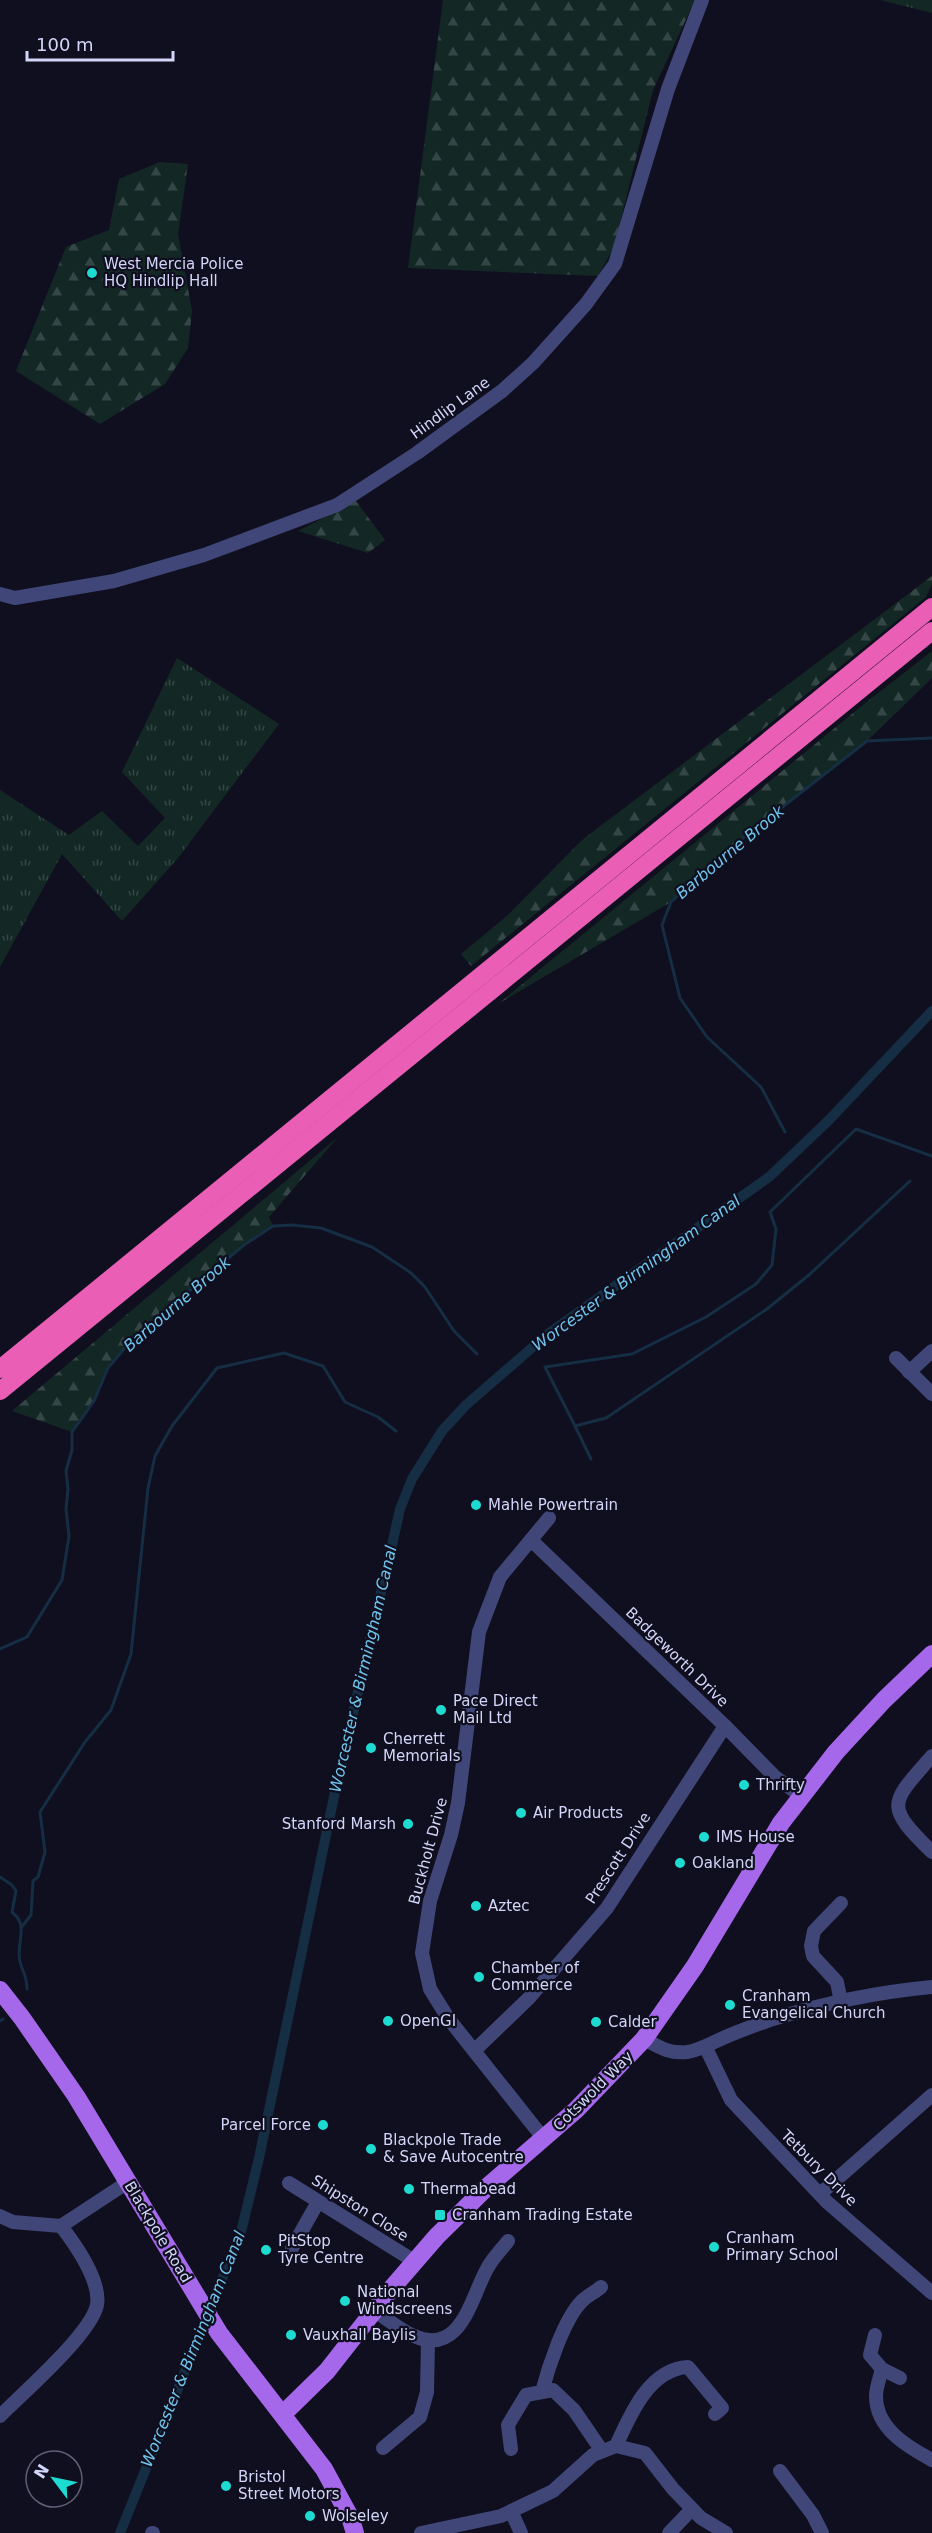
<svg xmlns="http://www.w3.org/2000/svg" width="932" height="2533" font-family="'DejaVu Sans',sans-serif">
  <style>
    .grass { fill: url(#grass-tufts) }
    .forest { fill: url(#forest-firs) }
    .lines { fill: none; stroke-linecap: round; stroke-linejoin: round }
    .stream { stroke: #152e43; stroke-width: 3 }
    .canal { stroke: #152e43; stroke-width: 10 }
    .minor { stroke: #404778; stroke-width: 14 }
    .major { stroke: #a668eb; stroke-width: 18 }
    .highway { stroke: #ea5eb6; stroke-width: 18 }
    .poi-dot { fill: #1ddbd1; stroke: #100f1f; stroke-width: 2 }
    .labels { text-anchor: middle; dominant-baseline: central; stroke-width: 4.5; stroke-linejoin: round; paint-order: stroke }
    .poi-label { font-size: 15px; fill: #d3d5f9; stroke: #100f1f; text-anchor: start }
    .street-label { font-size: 15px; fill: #d3d5f9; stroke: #100f1f }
    .water-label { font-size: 16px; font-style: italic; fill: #6fc5ec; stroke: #100f1f }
  </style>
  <defs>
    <pattern id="grass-tufts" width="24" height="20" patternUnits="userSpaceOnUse" patternTransform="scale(1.5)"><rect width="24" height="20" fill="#132824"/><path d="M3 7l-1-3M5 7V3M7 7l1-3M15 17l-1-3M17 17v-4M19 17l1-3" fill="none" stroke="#344645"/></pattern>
    <pattern id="forest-firs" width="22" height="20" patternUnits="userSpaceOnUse" patternTransform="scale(1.5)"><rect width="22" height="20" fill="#132824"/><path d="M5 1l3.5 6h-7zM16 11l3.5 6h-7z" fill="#344645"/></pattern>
  </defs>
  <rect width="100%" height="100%" fill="#100f1f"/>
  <g class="grass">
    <polygon points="880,0 932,0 932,13"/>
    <polygon points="177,658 279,724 178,858 122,921 62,854 0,967 0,790 69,835 102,811 138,846 165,818 122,772"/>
  </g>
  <g class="forest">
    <polygon points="443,0 695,0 653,90 614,247 598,276 408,268"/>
    <polygon points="160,162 188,164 178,234 192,311 188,348 165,384 100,424 16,371 66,247 109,230 119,179"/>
    <polygon points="356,501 385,540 368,553 298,531"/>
    <polygon points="932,576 932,584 926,597 471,966 461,954 508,915 581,841 599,827"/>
    <polygon points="932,651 932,678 867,741 729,849 671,902 498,1004 864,704"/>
    <polygon points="338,1137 269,1217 273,1226 244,1245 134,1337 108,1368 94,1401 72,1432 12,1411"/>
  </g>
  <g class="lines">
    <g class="stream">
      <polyline points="785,1132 761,1087 707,1037 680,998 662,925 671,902 729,849 867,741 932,738"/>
      <polyline points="910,1181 810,1274 767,1309 606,1418 575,1426 545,1367 632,1354 706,1317 756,1284 772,1265 776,1229 770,1212 856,1129 932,1156"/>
      <polyline points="575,1426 591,1459"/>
      <polyline points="0,1649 27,1637 62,1580 69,1536 66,1509 68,1489 66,1471 72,1450 72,1432 94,1401 108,1368 134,1337 244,1245 273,1226 292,1225 321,1228 372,1247 411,1273 425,1287 454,1331 477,1354"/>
      <path d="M 0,1877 L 12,1885 L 16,1891 L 12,1912 C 17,1916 21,1921 21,1928 C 22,1939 17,1950 20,1962 C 23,1973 27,1976 27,1989"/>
      <polyline points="21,1928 31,1915 33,1881 38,1877 45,1852 40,1812 85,1742 111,1710 131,1654 148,1488 155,1456 172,1426 217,1368 284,1353 323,1366 345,1402 378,1417 396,1431"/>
      <polyline points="0,2021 3,2019"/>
    </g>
    <polyline class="canal" points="120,2533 241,2232 259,2158 336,1787 392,1545 400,1509 412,1479 442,1431 466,1405 549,1333 769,1177 829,1120 932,1011"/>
    <g class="minor">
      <polyline points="0,594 15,598 114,581 204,555 337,505 417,453 502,391 533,363 586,304 615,264 668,89 702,0"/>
      <polyline points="896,1358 932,1394"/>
      <polyline points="909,1372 932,1351"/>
      <polyline points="531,1540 725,1726 774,1776 801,1796"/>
      <path d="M 932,1756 C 890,1804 884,1805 932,1852"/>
      <polyline points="841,2002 837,1982 813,1956 811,1946 814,1931 841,1903"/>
      <path d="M 644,2039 C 659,2047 669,2054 687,2052 C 700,2050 709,2044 721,2039 C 738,2031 756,2025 773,2019 C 825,2003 878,1992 932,1987"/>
      <polyline points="706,2048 731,2100 827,2202 932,2293"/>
      <polyline points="475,2050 529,1998 607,1908 725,1726"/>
      <polyline points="544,2139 448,2018 430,1989 422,1953 430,1901 451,1835 458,1803 479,1632 500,1577 549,1518"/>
      <polyline points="289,2183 414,2261"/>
      <polyline points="820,2194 932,2095"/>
      <polyline points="0,2216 13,2222 61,2226 128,2182"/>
      <polyline points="292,2248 318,2202"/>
      <path d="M 375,2311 C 387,2319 400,2330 414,2336 C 462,2357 471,2296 488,2267 C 493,2258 501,2250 508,2241"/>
      <polyline points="875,2335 870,2355 882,2369 900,2378"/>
      <path d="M 882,2369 C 880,2377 876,2388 876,2396 C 876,2429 908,2447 932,2460"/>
      <path d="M 542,2392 C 548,2368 564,2319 582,2301 C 587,2296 595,2292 601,2287"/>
      <path d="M 0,2416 C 23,2393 91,2334 97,2305 C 101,2281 75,2244 61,2226"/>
      <path d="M 616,2446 C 630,2415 649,2369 688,2367 L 722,2408 L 715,2414"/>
      <polyline points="383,2448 420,2417 427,2392 428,2340"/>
      <polyline points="511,2449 508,2425 526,2395 553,2390 574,2410 602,2451"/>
      <polyline points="780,2471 813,2515 822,2533"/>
      <polyline points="511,2511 521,2533"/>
      <polyline points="152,2533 153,2533"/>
      <polyline points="421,2533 501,2516 553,2491 593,2455 616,2446 645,2453 673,2489 701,2518 726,2533"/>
      <polyline points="669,2533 692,2509"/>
    </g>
    <g class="major">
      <polyline points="0,1990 22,2018 76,2096 219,2333 324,2469 350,2517 355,2533"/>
      <polyline points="283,2414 327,2371 392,2288 437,2236 487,2187 576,2110 644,2039 695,1966 781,1823 836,1752 884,1700 932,1654"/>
    </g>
    <g class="highway">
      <polyline points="0,1369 932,607"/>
      <polyline points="0,1391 932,631"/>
    </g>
  </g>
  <g class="poi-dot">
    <circle cx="92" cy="273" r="6"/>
    <circle cx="476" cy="1505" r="6"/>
    <circle cx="441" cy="1710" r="6"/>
    <circle cx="371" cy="1748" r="6"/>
    <circle cx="744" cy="1785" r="6"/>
    <circle cx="521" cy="1813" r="6"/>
    <circle cx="408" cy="1824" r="6"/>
    <circle cx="704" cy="1837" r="6"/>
    <circle cx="680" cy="1863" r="6"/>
    <circle cx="476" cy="1906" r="6"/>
    <circle cx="479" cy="1977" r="6"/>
    <circle cx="730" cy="2005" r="6"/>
    <circle cx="388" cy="2021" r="6"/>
    <circle cx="596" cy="2022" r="6"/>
    <circle cx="323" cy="2125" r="6"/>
    <circle cx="371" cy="2149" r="6"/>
    <circle cx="409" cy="2189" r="6"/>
    <rect x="434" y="2209" width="12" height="12" rx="3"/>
    <circle cx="714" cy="2247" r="6"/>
    <circle cx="266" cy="2250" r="6"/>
    <circle cx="345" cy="2301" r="6"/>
    <circle cx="291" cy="2335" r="6"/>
    <circle cx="226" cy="2486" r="6"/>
    <circle cx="310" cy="2516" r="6"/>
  </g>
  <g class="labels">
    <g class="poi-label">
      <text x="104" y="264">West Mercia Police<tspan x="104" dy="17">HQ Hindlip Hall</tspan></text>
      <text x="488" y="1505">Mahle Powertrain</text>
      <text x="453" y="1701">Pace Direct<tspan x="453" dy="17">Mail Ltd</tspan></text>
      <text x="383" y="1739">Cherrett<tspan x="383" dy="17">Memorials</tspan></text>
      <text x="756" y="1785">Thrifty</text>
      <text x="533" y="1813">Air Products</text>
      <text x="396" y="1824" text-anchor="end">Stanford Marsh</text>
      <text x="716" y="1837">IMS House</text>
      <text x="692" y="1863">Oakland</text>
      <text x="488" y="1906">Aztec</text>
      <text x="491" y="1968">Chamber of<tspan x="491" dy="17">Commerce</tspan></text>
      <text x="742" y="1996">Cranham<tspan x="742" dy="17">Evangelical Church</tspan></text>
      <text x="400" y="2021">OpenGI</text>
      <text x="608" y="2022">Calder</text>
      <text x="311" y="2125" text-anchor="end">Parcel Force</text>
      <text x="383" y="2140">Blackpole Trade<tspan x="383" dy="17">&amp; Save Autocentre</tspan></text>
      <text x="421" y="2189">Thermabead</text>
      <text x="452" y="2215">Cranham Trading Estate</text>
      <text x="726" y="2238">Cranham<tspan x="726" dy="17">Primary School</tspan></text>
      <text x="278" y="2241">PitStop<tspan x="278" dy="17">Tyre Centre</tspan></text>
      <text x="357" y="2292">National<tspan x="357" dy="17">Windscreens</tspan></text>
      <text x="303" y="2335">Vauxhall Baylis</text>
      <text x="238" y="2477">Bristol<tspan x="238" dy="17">Street Motors</tspan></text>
      <text x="322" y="2516">Wolseley</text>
    </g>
    <g class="street-label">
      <text transform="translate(450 408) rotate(-36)">Hindlip Lane</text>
      <text transform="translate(677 1657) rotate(44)">Badgeworth Drive</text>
      <text transform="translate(428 1851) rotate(-75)">Buckholt Drive</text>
      <text transform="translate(618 1858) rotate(-57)">Prescott Drive</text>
      <text transform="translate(593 2091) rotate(-45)">Cotswold Way</text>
      <text transform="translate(819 2168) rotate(45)">Tetbury Drive</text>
      <text transform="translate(360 2208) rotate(32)">Shipston Close</text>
      <text transform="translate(158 2232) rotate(59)">Blackpole Road</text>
    </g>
    <g class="water-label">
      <text transform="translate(730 852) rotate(-40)">Barbourne Brook</text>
      <text transform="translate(636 1273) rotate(-36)">Worcester &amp; Birmingham Canal</text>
      <text transform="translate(177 1304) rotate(-41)">Barbourne Brook</text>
      <text transform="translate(363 1669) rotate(-77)">Worcester &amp; Birmingham Canal</text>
      <text transform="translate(193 2349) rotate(-68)">Worcester &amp; Birmingham Canal</text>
    </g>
  </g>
  <g transform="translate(54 2479) rotate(302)"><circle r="28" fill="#100f1f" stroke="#5e5e76" stroke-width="1.5"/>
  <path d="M0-4.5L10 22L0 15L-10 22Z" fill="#1ddbd1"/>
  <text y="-9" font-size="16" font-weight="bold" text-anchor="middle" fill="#d3d5f9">N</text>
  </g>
  <path d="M27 51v9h146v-9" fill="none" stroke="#d3d5f9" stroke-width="3"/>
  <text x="36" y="51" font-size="18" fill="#d3d5f9" stroke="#100f1f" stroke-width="4.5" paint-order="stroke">100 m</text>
</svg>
